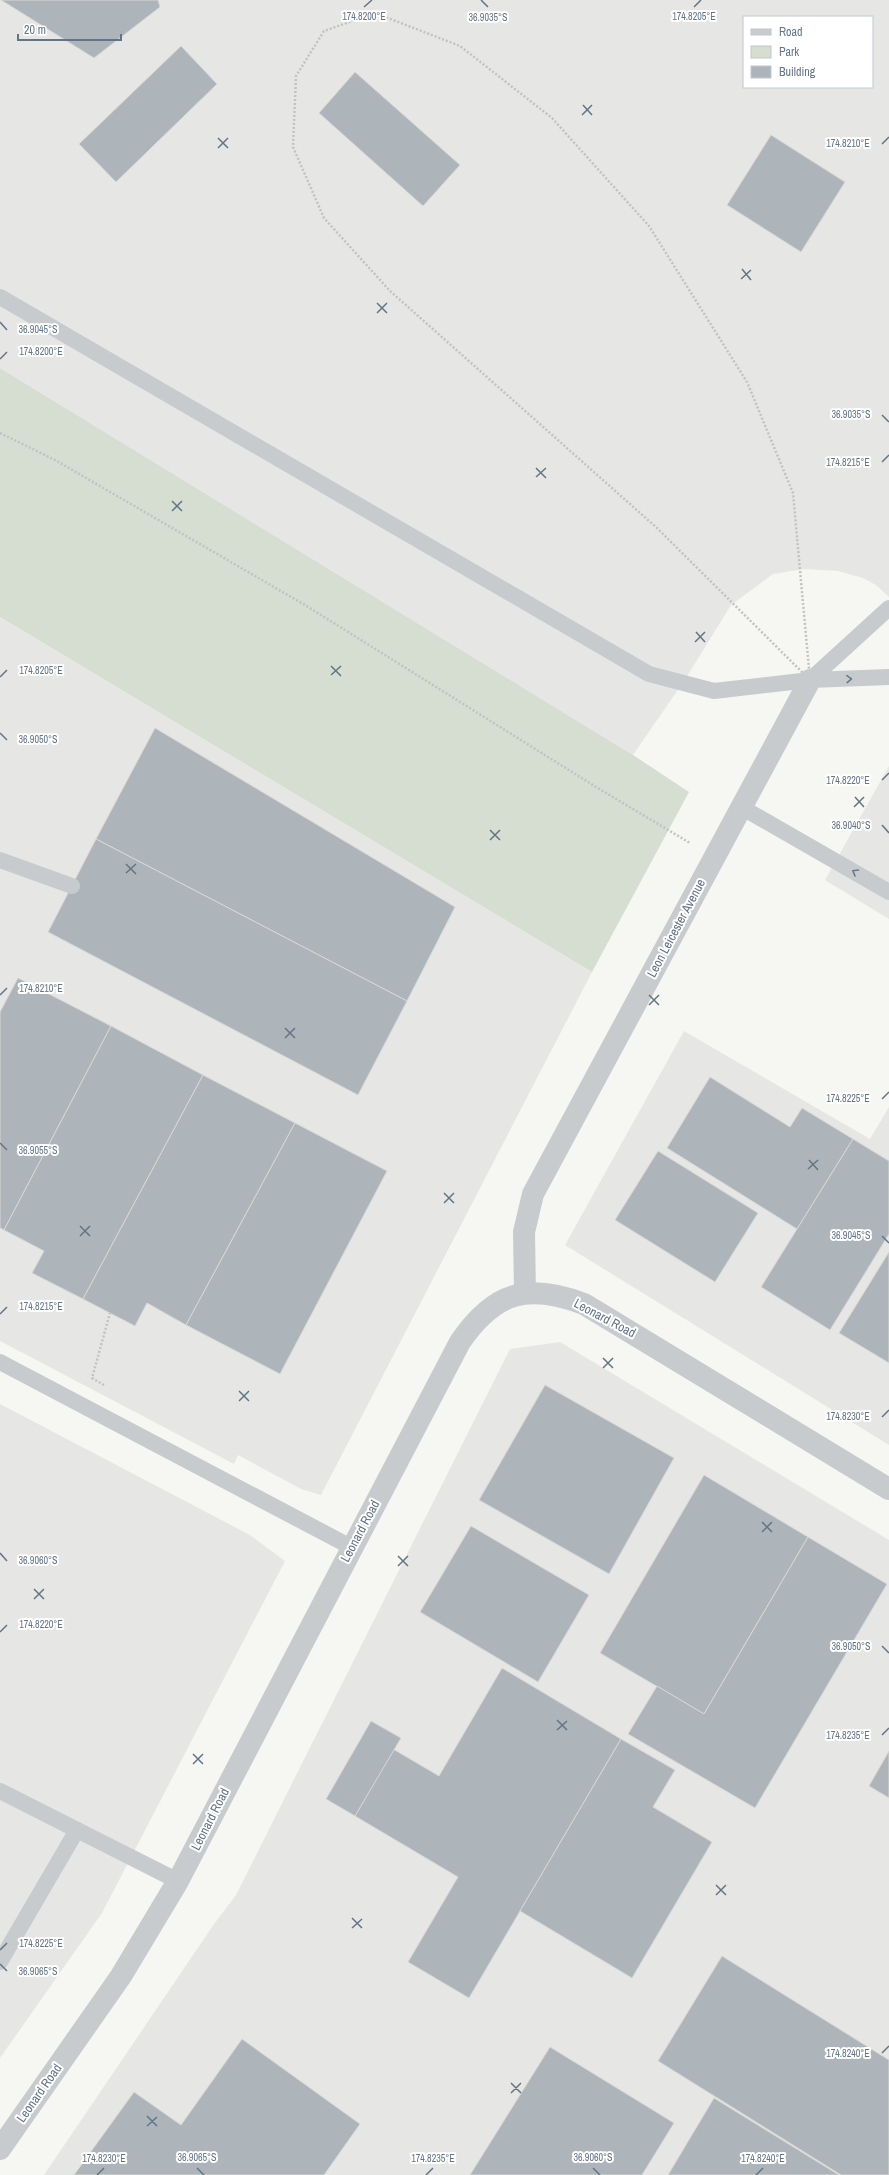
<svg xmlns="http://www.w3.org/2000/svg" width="889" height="2175" font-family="'Archivo Narrow',sans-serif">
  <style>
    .built { fill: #e6e7e5; fill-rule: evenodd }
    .green { fill: #d6ded2 }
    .building { fill: #adb5ba; stroke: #d7d7d4 }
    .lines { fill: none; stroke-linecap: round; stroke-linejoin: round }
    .path { stroke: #c1c2c4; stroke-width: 2.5; stroke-dasharray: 2 2; stroke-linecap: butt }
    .service { stroke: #c8cbce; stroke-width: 16 }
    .minor { stroke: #c8cbce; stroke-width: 22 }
    .tertiary { stroke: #c8cbce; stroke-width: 22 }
    .oneway { stroke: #687989 }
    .ticks { fill: none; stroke: #637585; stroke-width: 1.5 }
    .labels { text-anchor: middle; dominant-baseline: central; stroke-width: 4; stroke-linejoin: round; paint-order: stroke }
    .street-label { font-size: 13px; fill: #637585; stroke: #fff }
    .ticks-label { font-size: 10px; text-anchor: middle; fill: #637585; stroke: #fff; stroke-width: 4; stroke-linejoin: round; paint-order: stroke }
  </style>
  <rect width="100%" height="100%" fill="#f6f6f2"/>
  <g class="built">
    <path d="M 0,0 L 889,0 L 889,597 L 876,585 L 863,578 L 838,571 L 804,569 L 773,574 L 731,605 L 686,678 L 633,755 L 0,368 ZM 744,17 L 872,17 L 872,87 L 744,87 Z"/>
    <polygon points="0,617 592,972 321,1495 301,1489 238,1455 234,1464 0,1341"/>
    <polygon points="889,766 889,919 825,880"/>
    <polygon points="684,1031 870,1139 889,1107 889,1445 565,1245"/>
    <polygon points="560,1342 889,1540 889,2175 44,2175 214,1924 236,1895 510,1349"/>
    <polygon points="0,1404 250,1535 285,1561 102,1913 0,2058"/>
  </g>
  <polygon class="green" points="0,368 633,755 689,792 592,972 0,617"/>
  <g class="building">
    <polygon points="1,0 158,0 160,7 94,58"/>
    <polygon points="181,46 217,84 116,182 79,144"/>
    <polygon points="355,72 460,165 423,206 319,113"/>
    <polygon points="771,135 845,182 801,252 727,205"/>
    <polygon points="155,728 455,907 407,1001 96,839"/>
    <polygon points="96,839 407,1001 358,1095 48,932"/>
    <polygon points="18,978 111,1026 4,1230 0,1228 0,1012"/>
    <polygon points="111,1026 203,1075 83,1299 32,1273 44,1251 4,1230"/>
    <polygon points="203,1075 295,1123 186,1325 147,1303 135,1326 83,1299"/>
    <polygon points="710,1077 790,1127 802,1108 853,1139 797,1229 667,1148"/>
    <polygon points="295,1123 387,1171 280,1374 186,1325"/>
    <polygon points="853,1139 889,1161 889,1234 830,1330 761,1287"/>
    <polygon points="658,1151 758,1213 715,1282 615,1220"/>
    <polygon points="889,1252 889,1363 839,1333"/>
    <polygon points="545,1385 674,1458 609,1574 479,1500"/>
    <polygon points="704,1475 808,1537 704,1714 600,1653"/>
    <polygon points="471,1526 589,1595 538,1682 420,1612"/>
    <polygon points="808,1537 887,1584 755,1808 628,1734 657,1686 704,1714"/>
    <polygon points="502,1668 621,1739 469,1998 408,1962 458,1877 355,1816 393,1749 439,1776"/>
    <polygon points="371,1721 401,1738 355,1816 326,1799"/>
    <polygon points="621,1739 675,1770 653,1807 712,1842 632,1978 520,1911"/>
    <polygon points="889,1751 889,1798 869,1786"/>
    <polygon points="722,1956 889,2060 889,2175 841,2175 658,2061"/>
    <polygon points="242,2039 360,2124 324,2175 74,2175 134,2092 181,2125"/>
    <polygon points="550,2047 674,2123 642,2175 470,2175"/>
    <polygon points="714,2098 839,2175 668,2175"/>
  </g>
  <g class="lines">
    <g class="path">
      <polygon points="375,13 460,46 552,118 649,226 747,382 793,493 810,680 657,528 390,291 324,218 293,147 296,76 324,31"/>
      <polyline points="0,433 55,460 305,605 596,787 690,843"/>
      <polyline points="104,1385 92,1378 110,1313"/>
    </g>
    <g class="service">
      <polyline points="0,297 649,674 714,691 810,680 889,677"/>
      <polyline points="810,680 889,608"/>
      <polyline points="741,807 889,892"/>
      <polyline points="0,860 72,886"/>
      <polyline points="0,1362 351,1547"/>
      <polyline points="0,1791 178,1881"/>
      <polyline points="0,1962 77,1830"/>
    </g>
    <polyline class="minor" points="525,1293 524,1232 533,1194 810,680"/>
    <path class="tertiary" d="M 0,2149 L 121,1976 L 178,1881 L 460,1342 C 495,1291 528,1283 584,1304 L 889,1489"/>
  </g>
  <defs><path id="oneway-chevron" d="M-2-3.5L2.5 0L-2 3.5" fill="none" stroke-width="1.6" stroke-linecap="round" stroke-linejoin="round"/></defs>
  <g class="oneway">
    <use href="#oneway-chevron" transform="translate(849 679) rotate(-2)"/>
    <use href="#oneway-chevron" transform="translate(855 872) rotate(-150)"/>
  </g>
  <path class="ticks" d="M 481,0 L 488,7M 364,7 L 372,0M 694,7 L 701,0M 583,105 L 592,115M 582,115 L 592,105M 218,138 L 228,148M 882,144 L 889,137M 218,148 L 228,138M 742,269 L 751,280M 741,279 L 751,270M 377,303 L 387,313M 377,313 L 387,303M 0,322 L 7,330M 0,359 L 7,352M 882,415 L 889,422M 882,462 L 889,455M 536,468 L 546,478M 536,477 L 546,468M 172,501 L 182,511M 172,511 L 182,501M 696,632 L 705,642M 695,642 L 705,632M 331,666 L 341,676M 331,675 L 341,666M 0,677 L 7,670M 0,733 L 7,740M 882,780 L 889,773M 855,797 L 864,807M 854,807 L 864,797M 882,825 L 889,833M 490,830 L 500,840M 490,840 L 500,830M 126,864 L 136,874M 126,873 L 136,864M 0,995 L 7,988M 649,995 L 659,1005M 649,1005 L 659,995M 285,1028 L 295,1038M 285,1038 L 295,1028M 882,1099 L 889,1092M 0,1143 L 7,1150M 809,1160 L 818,1170M 808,1169 L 818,1160M 444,1193 L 454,1203M 444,1203 L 454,1193M 80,1226 L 90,1236M 80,1236 L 90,1226M 882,1236 L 889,1243M 0,1314 L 7,1307M 603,1358 L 613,1368M 603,1368 L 613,1358M 239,1391 L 249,1401M 239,1401 L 249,1391M 882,1417 L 889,1410M 762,1522 L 772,1532M 762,1532 L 772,1522M 0,1553 L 7,1561M 398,1556 L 408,1566M 398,1566 L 408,1556M 34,1589 L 44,1599M 34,1599 L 44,1589M 0,1632 L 7,1625M 882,1646 L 889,1653M 557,1720 L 567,1730M 557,1730 L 567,1721M 882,1735 L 889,1728M 193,1754 L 203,1764M 193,1764 L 203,1754M 716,1885 L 726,1895M 716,1895 L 726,1885M 352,1918 L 362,1928M 352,1928 L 362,1919M 0,1950 L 7,1943M 0,1964 L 7,1971M 882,2053 L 889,2046M 511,2083 L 521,2093M 511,2093 L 521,2083M 147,2116 L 157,2126M 147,2126 L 157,2117M 197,2168 L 204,2175M 593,2168 L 600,2175M 97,2175 L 104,2168M 426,2175 L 433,2168M 756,2175 L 763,2168"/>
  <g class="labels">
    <g class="street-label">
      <text transform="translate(676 928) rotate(-62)">Leon Leicester Avenue</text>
      <text transform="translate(605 1318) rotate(28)">Leonard Road</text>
      <text transform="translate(360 1531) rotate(-62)">Leonard Road</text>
      <text transform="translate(210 1819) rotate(-63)">Leonard Road</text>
      <text transform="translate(39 2093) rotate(-55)">Leonard Road</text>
    </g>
  </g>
  <g class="ticks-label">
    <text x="364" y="20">174.8200°E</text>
    <text x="694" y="20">174.8205°E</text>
    <text x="488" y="21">36.9035°S</text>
    <text x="848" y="147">174.8210°E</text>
    <text x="38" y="333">36.9045°S</text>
    <text x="41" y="355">174.8200°E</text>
    <text x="851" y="418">36.9035°S</text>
    <text x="848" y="466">174.8215°E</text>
    <text x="41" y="674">174.8205°E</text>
    <text x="38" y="743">36.9050°S</text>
    <text x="848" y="784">174.8220°E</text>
    <text x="851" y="829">36.9040°S</text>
    <text x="41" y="992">174.8210°E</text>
    <text x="848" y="1102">174.8225°E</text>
    <text x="38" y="1154">36.9055°S</text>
    <text x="851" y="1239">36.9045°S</text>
    <text x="41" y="1310">174.8215°E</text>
    <text x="848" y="1420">174.8230°E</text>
    <text x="38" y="1564">36.9060°S</text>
    <text x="41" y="1628">174.8220°E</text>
    <text x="851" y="1650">36.9050°S</text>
    <text x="848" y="1739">174.8235°E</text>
    <text x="41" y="1947">174.8225°E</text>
    <text x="38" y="1975">36.9065°S</text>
    <text x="848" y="2057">174.8240°E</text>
    <text x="197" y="2161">36.9065°S</text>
    <text x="593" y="2161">36.9060°S</text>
    <text x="104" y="2162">174.8230°E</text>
    <text x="433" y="2162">174.8235°E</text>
    <text x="763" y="2162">174.8240°E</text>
  </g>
  <rect x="743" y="16" width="130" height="72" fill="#ffffff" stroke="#c1c8ce"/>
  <rect x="751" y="29" width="20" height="6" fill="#c8cbce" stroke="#c1c8ce"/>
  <text x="779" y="36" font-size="12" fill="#637585">Road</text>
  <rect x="751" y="46" width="20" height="12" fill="#d6ded2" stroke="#c1c8ce"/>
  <text x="779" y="56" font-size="12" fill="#637585">Park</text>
  <rect x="751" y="66" width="20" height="12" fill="#adb5ba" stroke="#c1c8ce"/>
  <text x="779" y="76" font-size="12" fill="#637585">Building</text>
  <path d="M18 34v6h103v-6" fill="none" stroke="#637585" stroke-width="2"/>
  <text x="24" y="34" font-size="12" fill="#637585" stroke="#ffffff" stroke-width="3" paint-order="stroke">20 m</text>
</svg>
